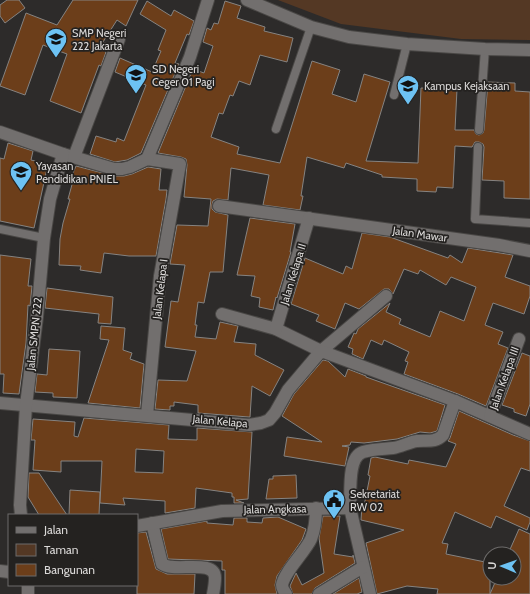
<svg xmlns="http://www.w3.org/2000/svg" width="530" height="594" font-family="Cabin,sans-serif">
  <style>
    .green { fill: #543824 }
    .building { fill: #6c3e1a; stroke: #858381; fill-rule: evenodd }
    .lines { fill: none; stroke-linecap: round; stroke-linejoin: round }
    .lane-casing { stroke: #494745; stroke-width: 10 }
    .street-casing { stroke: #494745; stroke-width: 14 }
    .lane { stroke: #726f6e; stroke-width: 8 }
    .street { stroke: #726f6e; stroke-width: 12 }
    .labels { text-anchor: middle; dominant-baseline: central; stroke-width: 3.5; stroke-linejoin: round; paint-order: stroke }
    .poi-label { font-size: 11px; fill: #dbd9d8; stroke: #242220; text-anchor: start }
    .street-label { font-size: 11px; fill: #dbd9d8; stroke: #242220 }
  </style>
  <rect width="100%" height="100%" fill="#2d2b2a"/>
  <polygon class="green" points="278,0 530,0 530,40 461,39 341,24"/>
  <g class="building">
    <polygon points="7,0 19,0 25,8 5,23 0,16 0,5"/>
    <polygon points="73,0 138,0 126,26 117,20 103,42 108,44 105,52 106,52 101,66 99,65 81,113 50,101 67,54 43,45 25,95 0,86 26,13 57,25"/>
    <polygon points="147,1 171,16 174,10 194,21 189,35 187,34 175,63 179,64 141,153 127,160 115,162 90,154 96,136 116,142 117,138 124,141 146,85 115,72 120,58 152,72 161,51 158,50 166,30 140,14"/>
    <polygon points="225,1 241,6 237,18 265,27 264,31 293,38 287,62 260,55 250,85 239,81 233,96 230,95 223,114 219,113 211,137 239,147 237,154 280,163 312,61 340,70 332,94 356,102 364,74 390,82 366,161 418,163 421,88 457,89 455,130 474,130 476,134 479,135 483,133 484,130 488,82 515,83 515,91 530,92 530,199 504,198 504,181 482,180 484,147 483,144 479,142 475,142 472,147 455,146 453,188 437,187 436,192 417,191 417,179 382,177 382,175 346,163 344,168 307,157 301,196 303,196 300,210 263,205 269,175 231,168 228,200 217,199 213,201 212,205 212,209 215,212 228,215 223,272 210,272 204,303 198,302 195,325 197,325 195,337 216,339 220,322 238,326 234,342 256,344 255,355 284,370 270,396 252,386 250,417 249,417 198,413 198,405 174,402 174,406 170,406 170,410 155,409 158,380 187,381 196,351 165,347 171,301 178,302 185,265 170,264 177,225 208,226 211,199 184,197 187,165 186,159 181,157 158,153 193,69 204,73 213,46 203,42 207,28 211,30 214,23 218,24"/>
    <polygon points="8,143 33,151 31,160 48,164 34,228 0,221 0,158 4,159"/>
    <polygon points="76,166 114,176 124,176 132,174 148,167 161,169 159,190 167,190 166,199 156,256 129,256 104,253 101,273 80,270 81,266 59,265 60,239 63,223 70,199 68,199 73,181 70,180"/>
    <polygon points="250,218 295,224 290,252 291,252 277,298 276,297 273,310 259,307 260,298 251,296 255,276 237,275"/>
    <polygon points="362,233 390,237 448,258 450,255 462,263 468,248 513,255 505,277 530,286 530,296 524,314 493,303 485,325 503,332 498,344 508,348 486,406 458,394 404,374 408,362 405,361 409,352 384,340 382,345 371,340 363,359 352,354 353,349 348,347 354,333 356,334 358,329 390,303 386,312 401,319 399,324 430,337 440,311 464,321 476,287 451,277 446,285 420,270 418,274 404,269 393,294 389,289 384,289 359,309 345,303 335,329 316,321 319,315 291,304 305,258 343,274 346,266 352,269"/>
    <polygon points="0,255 31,259 28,286 32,286 30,306 28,305 26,343 19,394 3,393 4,374 0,374"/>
    <polygon points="47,288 113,297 111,324 98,323 99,314 45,308"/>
    <polygon points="101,326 125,328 123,350 132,353 130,359 144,364 140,408 88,403 109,340 100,339"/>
    <polygon points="49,349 80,351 77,398 53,397 53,393 35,392 37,374 47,375"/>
    <polygon points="522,353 530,356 530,404 526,416 514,412 514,409 502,405"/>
    <polygon points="323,360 328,361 345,377 348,369 366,376 366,377 445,405 437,431 430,433 420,432 397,439 364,443 351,442 350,445 342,446 349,447 345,466 284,456 287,437 322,442 282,416 294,394"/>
    <polygon points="459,411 513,435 530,441 530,471 521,468 504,506 530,518 530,522 527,530 496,516 491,528 455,512 442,543 448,544 446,554 490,563 490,594 437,594 438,589 407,586 377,594 366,543 404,530 361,520 362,506 364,506 370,476 368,475 371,458 375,457 408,464 409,460 446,467 456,444 448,441 450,438"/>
    <path d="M 84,418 L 169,425 L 168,439 L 197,440 L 197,428 L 252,432 L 248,499 L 236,500 L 244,503 L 234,503 L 234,497 L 232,497 L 232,493 L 196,488 L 195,508 L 165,513 L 165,501 L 123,498 L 125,505 L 100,503 L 102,461 L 61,461 L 61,472 L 33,470 L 35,440 L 31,440 L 33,419 L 75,422 L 74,436 L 78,437 ZM 136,449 L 164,451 L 163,473 L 135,472 Z"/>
    <polygon points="29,473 39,473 67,515 39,515 28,497"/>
    <polygon points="296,475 297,498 266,499 269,479 273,479 273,476"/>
    <polygon points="70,490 100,492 99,515 69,515"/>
    <polygon points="323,516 340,516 334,554 353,557 353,555 355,563 315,588 312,594 293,594 290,586 296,573 302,585 324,573 319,538"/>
    <polygon points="278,517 306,529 302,540 277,576 275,585 277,594 225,594 225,570 222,570 222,561 168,559 161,529 207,521 207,523 233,525 234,518 247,518 247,522 262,523 263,518"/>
    <polygon points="519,529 530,534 530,594 490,594 497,578 514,578 514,554 508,554"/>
    <polygon points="146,532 156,569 167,574 195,574 194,594 137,594 137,533"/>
    <polygon points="359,578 362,592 357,594 333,594"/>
  </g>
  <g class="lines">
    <g class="lane-casing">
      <g id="lane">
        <polyline points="394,95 407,44"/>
        <polyline points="276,129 311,27"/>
        <polyline points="479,130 485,49"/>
        <polyline points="478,147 475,219 530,223"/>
        <polyline points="0,229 44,238"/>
      </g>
    </g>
    <g class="street-casing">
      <g id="street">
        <polyline points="247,0 311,27 349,37 407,44 485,49 530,50"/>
        <polyline points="0,132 63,154 114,169 122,169 130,167 147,159 180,164 160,276 147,415"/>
        <polyline points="74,157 119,39"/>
        <polyline points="147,159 190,57 208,0"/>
        <polyline points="219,206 499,245 530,251"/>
        <polyline points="222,314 276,329 321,351 386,296"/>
        <polyline points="276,329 309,218"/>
        <polyline points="0,403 249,425 261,423 269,420 275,413 288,390 321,351 455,401 530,434"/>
        <polyline points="490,416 519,339"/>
        <path d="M 350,508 C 351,493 347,457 363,452 C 372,449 384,449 393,448 C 401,447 409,442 417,441 C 427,440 435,443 443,435 L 455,401"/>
        <polyline points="21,515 20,505 26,405 37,317 44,238 50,199 63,154"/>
        <path d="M 152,523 L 162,564 C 174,573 215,558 215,578 C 215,583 214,589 213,594"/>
        <polyline points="137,526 222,511 350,508 370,594"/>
        <polyline points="0,571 9,572"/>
        <polyline points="28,594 28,585"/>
        <path d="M 286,594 C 284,591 282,589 282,585 C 284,572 305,552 311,539 C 315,529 316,519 316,508"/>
        <polyline points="319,594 363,567"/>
      </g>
    </g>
    <use href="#lane" class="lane"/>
    <use href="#street" class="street"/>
  </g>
  <defs>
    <g id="school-pin" transform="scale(1.15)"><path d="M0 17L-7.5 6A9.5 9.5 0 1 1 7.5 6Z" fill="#6dc2f3" stroke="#242220"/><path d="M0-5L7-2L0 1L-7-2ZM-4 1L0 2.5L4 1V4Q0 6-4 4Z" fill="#111"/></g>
    <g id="university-pin" transform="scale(1.15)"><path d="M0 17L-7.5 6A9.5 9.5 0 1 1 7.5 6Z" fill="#6dc2f3" stroke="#242220"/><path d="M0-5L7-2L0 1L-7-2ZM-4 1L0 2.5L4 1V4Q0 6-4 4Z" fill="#111"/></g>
    <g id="civic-pin" transform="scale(1.15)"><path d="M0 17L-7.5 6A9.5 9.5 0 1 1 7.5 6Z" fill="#6dc2f3" stroke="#242220"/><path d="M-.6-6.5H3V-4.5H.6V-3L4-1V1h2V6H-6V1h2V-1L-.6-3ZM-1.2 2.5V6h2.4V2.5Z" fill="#111"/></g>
  </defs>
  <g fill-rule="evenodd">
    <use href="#school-pin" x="56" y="39"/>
    <use href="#school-pin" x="136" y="75"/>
    <use href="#university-pin" x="408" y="86"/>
    <use href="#school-pin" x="21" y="172"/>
    <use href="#civic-pin" x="334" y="500"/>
  </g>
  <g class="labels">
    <g class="poi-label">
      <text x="72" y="33">SMP Negeri<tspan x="72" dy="13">222 Jakarta</tspan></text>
      <text x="152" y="69">SD Negeri<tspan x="152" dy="13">Ceger 01 Pagi</tspan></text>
      <text x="424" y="86">Kampus Kejaksaan</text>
      <text x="36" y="166">Yayasan<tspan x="36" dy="13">Pendidikan PNIEL</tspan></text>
      <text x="350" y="494">Sekretariat<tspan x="350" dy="13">RW 02</tspan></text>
    </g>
    <g class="street-label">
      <text transform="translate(420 234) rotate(8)">Jalan Mawar</text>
      <text transform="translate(293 274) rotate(-73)">Jalan Kelapa II</text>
      <text transform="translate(160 289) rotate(-83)">Jalan Kelapa I</text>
      <text transform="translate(34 334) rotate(-84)">Jalan SMPN 222</text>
      <text transform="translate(504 378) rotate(-70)">Jalan Kelapa III</text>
      <text transform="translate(220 421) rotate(5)">Jalan Kelapa</text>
      <text transform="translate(275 509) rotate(-1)">Jalan Angkasa</text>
    </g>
  </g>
  <rect x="8" y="514" width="130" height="72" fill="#242220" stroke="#6d6b6a"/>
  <rect x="16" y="527" width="20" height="6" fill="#726f6e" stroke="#6d6b6a"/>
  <text x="44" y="534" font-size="12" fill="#dbd9d8">Jalan</text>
  <rect x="16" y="544" width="20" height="12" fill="#543824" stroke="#6d6b6a"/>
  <text x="44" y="554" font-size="12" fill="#dbd9d8">Taman</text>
  <rect x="16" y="564" width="20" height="12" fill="#6c3e1a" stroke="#6d6b6a"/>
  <text x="44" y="574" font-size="12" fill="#dbd9d8">Bangunan</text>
  <g transform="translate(502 566) rotate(272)"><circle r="19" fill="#242220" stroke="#6d6b6a"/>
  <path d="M0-3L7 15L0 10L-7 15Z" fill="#6dc2f3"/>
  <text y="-6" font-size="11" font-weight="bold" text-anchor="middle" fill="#dbd9d8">U</text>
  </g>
</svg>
